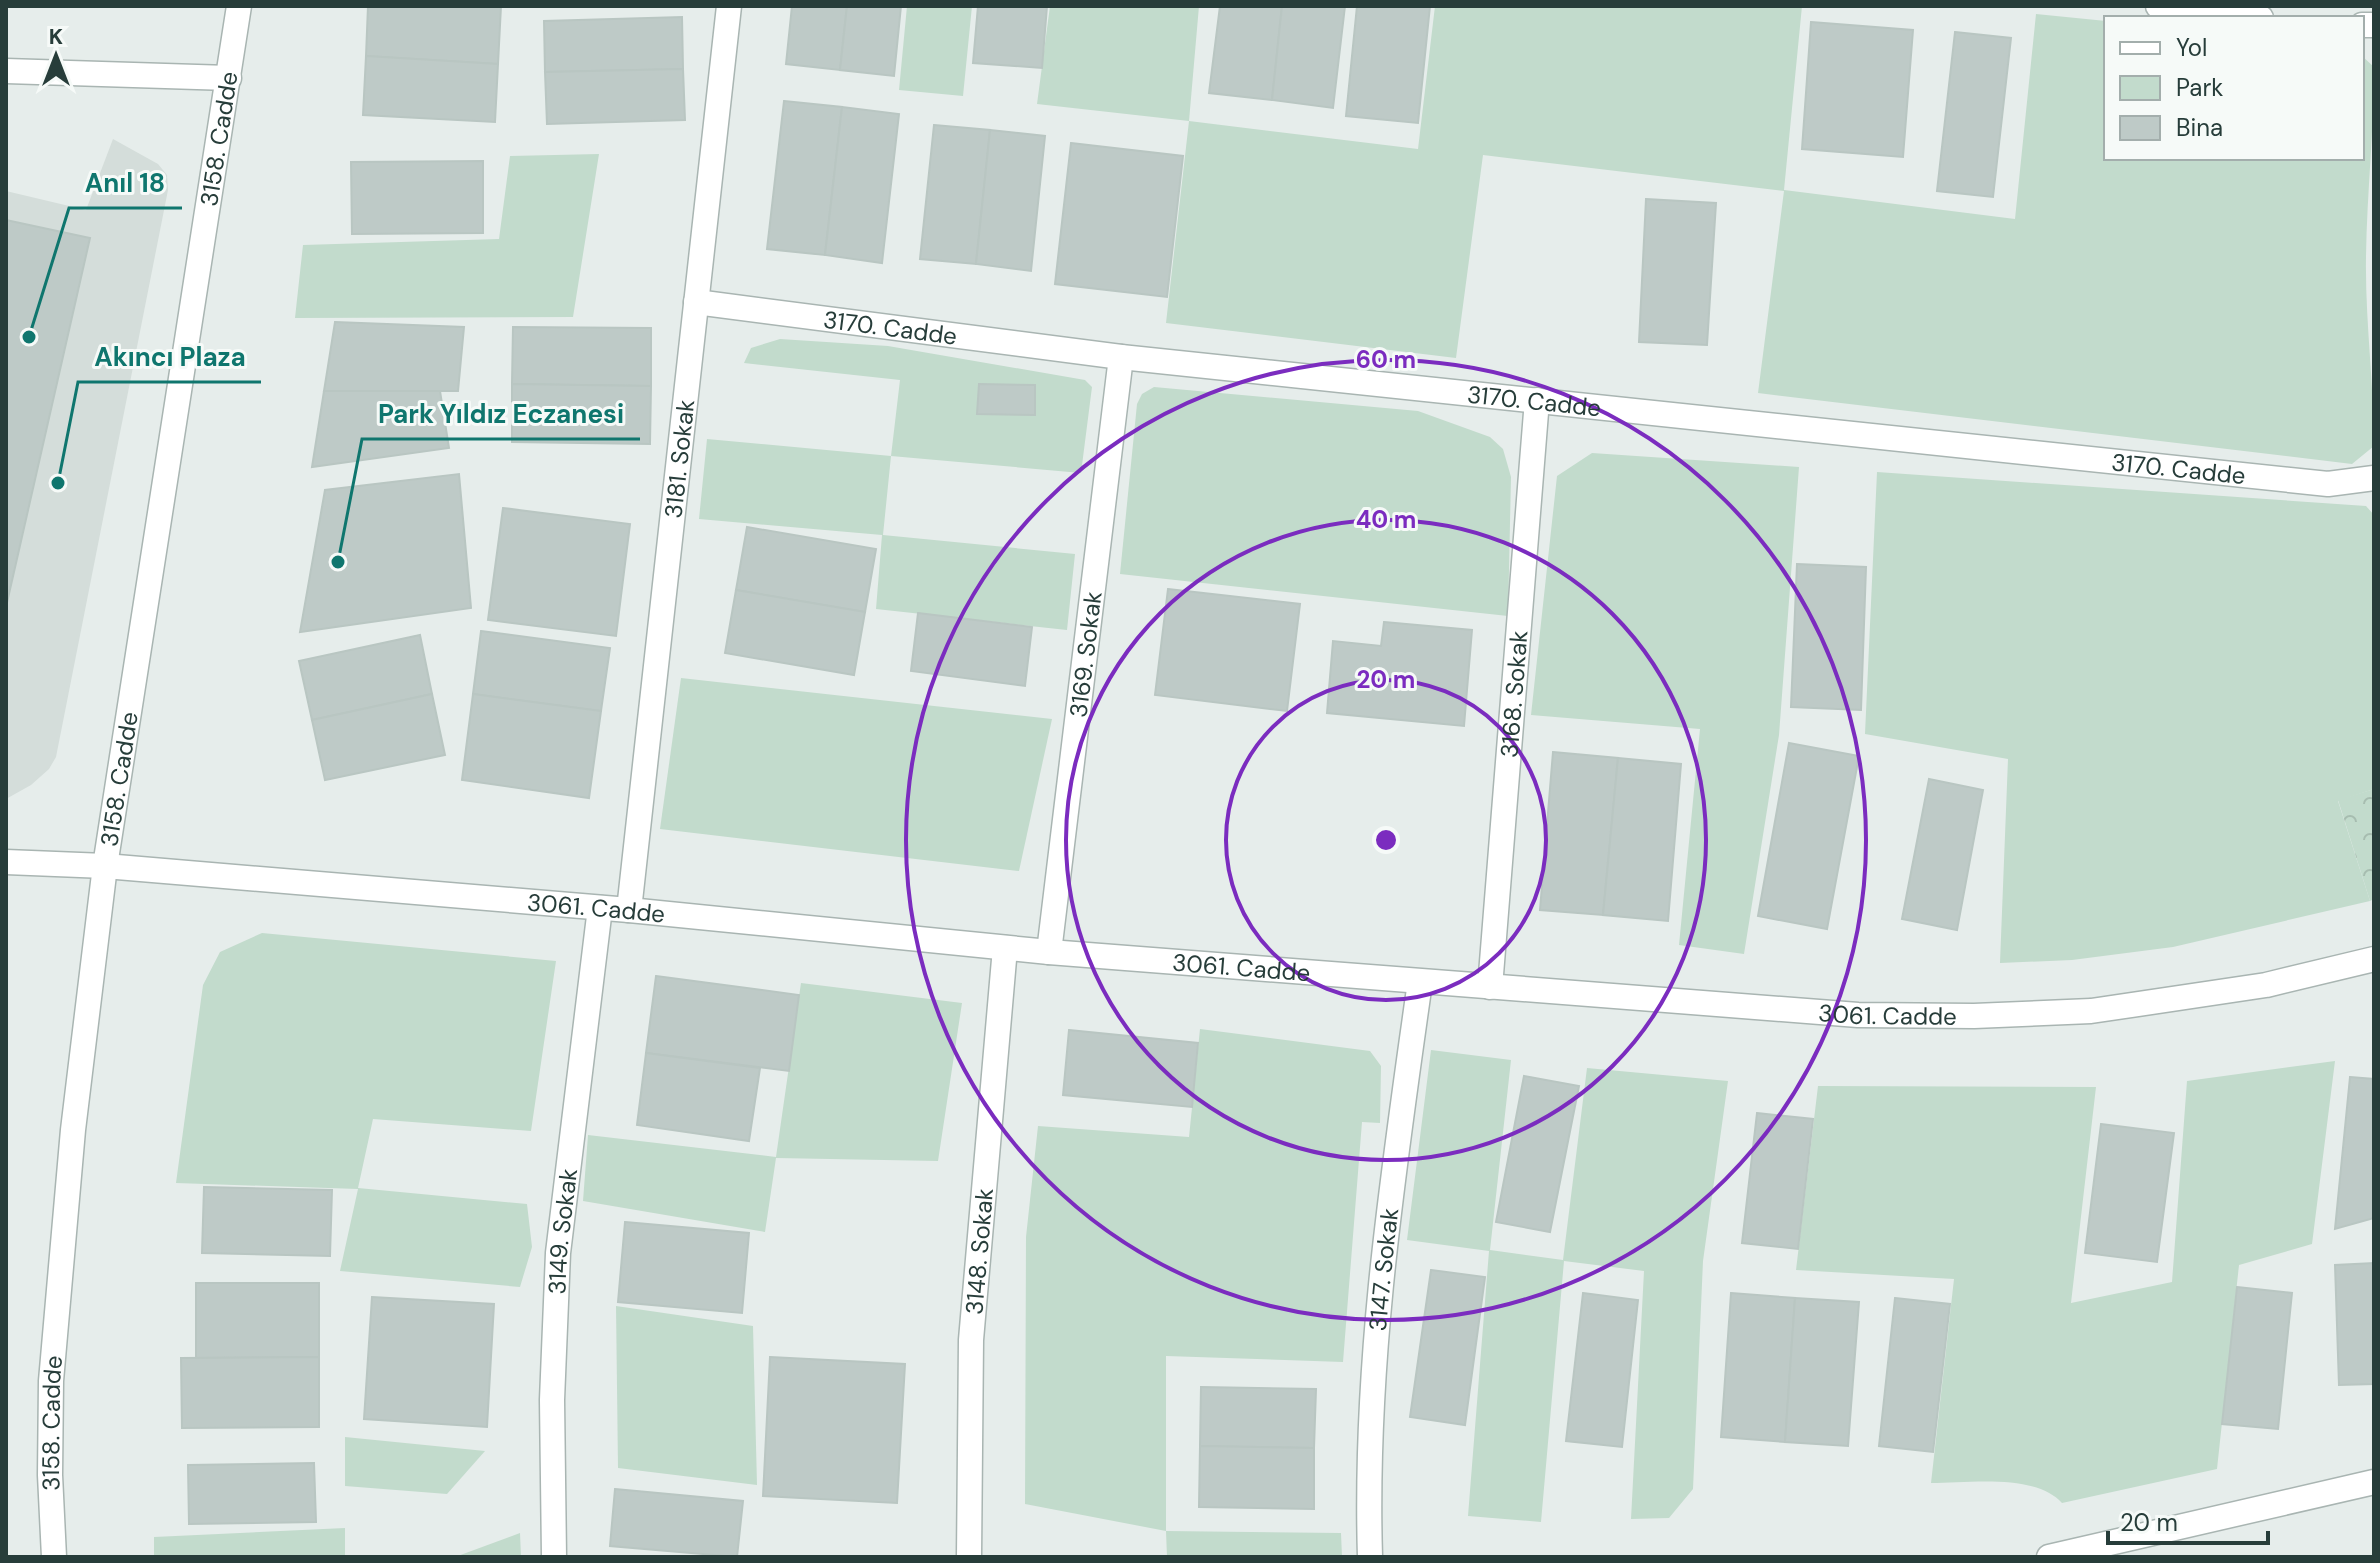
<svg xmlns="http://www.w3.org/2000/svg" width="2380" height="1563" font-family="'DM Sans',sans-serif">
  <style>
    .built { fill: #d4ddda }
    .green { fill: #c2dbcc }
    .forest { fill: url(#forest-crowns) }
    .building { fill: #becac7; stroke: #b9c6c2; stroke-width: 2 }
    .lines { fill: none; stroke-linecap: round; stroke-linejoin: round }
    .minor-casing { stroke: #a9b5b2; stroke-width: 27 }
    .tertiary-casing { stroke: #a9b5b2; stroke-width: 27 }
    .minor { stroke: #fff; stroke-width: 24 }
    .tertiary { stroke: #fff; stroke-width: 24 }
    .ring { fill: none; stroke: #7b2cbf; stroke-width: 4 }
    .labels { text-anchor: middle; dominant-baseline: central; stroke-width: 6; stroke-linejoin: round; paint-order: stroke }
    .street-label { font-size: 24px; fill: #273d3a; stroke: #f6faf8 }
    .centre { fill: #7b2cbf; stroke: #f6faf8; stroke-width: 4 }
    .ring-label { font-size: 24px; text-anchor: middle; font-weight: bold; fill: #7b2cbf; stroke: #f6faf8; stroke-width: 6; stroke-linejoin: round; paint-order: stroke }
    .leader { fill: none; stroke: #0f766e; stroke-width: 3 }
    .callout-dot { fill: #0f766e; stroke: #f6faf8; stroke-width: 3 }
    .callout-label { font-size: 26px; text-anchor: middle; font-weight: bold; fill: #0f766e; stroke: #f6faf8; stroke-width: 6; stroke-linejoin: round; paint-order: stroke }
  </style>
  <defs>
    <pattern id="forest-crowns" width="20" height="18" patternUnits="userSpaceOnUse" patternTransform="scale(2)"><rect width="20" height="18" fill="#c2dbcc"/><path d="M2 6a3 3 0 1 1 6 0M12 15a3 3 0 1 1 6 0" fill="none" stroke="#a7bdb0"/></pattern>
  </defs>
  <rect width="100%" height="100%" fill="#e6edeb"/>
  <polygon class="built" points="113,139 158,164 167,175 168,190 56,757 49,769 31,785 6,799 6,191 86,210"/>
  <g class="green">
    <polygon points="907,6 972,6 963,96 899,90"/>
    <path d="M 1050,6 L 1199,6 L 1189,121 L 1418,149 L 1435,6 L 1802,6 L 1784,190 L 2015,219 L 2036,14 L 2106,21 L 2106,158 L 2362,158 L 2362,56 L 2374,67 C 2374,130 2367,193 2366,257 C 2365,320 2374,383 2374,446 L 2352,464 L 1758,393 L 1784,191 L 1483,155 L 1456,358 L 1166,323 L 1189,121 L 1037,104 Z"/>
    <polygon points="599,154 573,317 295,318 303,245 499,239 510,156"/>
    <polygon points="780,339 888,346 1085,380 1092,387 1081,473 891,456 883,535 1075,554 1067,630 876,609 882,535 699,519 707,439 891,456 900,380 744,363 751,348"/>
    <polygon points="1154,387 1418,411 1490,437 1503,449 1511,477 1508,616 1120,574 1137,404 1142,394"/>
    <polygon points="1592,453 1799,467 1779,735 1744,954 1679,945 1700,729 1531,715 1557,476"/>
    <polygon points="1877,472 2366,506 2374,515 2374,789 2338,801 2370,901 2173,947 2072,960 2000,963 2008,759 1865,734"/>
    <polygon points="681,678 1052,719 1019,871 660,829"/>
    <polygon points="262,933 556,961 531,1131 373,1119 358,1188 527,1204 532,1247 520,1287 340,1271 358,1189 176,1183 203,985 220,952"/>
    <polygon points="801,983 962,1003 938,1161 776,1158 765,1232 583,1201 588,1135 776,1157"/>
    <polygon points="1200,1029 1370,1051 1381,1066 1380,1123 1362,1122 1343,1362 1166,1356 1166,1531 1341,1533 1342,1557 1167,1557 1166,1531 1025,1504 1026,1237 1038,1126 1189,1137"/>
    <polygon points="1431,1050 1511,1060 1490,1250 1563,1260 1587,1068 1728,1081 1703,1261 1693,1489 1669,1518 1631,1519 1644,1271 1564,1261 1541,1522 1468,1516 1489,1251 1407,1240"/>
    <path d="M 2335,1061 L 2312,1244 L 2239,1265 L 2217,1469 L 2062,1503 C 2035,1473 1969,1483 1931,1483 L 1954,1279 L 1796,1270 L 1818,1086 L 2096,1087 L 2071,1303 L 2172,1282 L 2187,1081 Z"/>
    <polygon points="616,1306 753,1326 757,1485 618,1468"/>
    <polygon points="345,1437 485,1451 447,1494 345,1486"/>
    <polygon points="345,1528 345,1557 154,1557 154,1537"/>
    <polygon points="520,1533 521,1557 455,1557"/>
  </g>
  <polygon class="forest" points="2374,789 2374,899 2370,901 2338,800"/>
  <g class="building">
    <polygon points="368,6 501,6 498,64 366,56"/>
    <polygon points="792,6 847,6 840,70 786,64"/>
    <polygon points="847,6 901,6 894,76 840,70"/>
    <polygon points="978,6 1047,6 1042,68 973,63"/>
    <polygon points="1220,6 1282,6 1272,100 1209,93"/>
    <polygon points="1282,6 1345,6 1333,108 1272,100"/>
    <polygon points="1357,6 1430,6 1418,123 1346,116"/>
    <polygon points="682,17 683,69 545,72 544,21"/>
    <polygon points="1811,22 1913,30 1903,157 1802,149"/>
    <polygon points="1955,32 2011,38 1993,197 1937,191"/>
    <polygon points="366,56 498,64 495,122 363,115"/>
    <polygon points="683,69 685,120 547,124 545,72"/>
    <polygon points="784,101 842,107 825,255 767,249"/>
    <polygon points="842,107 899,114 882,263 825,255"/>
    <polygon points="934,125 990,130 976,264 920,259"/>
    <polygon points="990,130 1045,136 1031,271 976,264"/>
    <polygon points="1071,143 1183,156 1167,297 1055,284"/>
    <polygon points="483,161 483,233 352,234 351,162"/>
    <polygon points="1646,199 1716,203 1707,345 1639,342"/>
    <polygon points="6,220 90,238 6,607"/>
    <polygon points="335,322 464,327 458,391 324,391"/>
    <polygon points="513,327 651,328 651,386 512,384"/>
    <polygon points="512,384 651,386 650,444 512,442"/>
    <polygon points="979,384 1035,385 1035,415 977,414"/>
    <polygon points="324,391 440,391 449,448 312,467"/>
    <polygon points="459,474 471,608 300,632 325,490"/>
    <polygon points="503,508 630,524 616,636 488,620"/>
    <polygon points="747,527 876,549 865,612 736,590"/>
    <polygon points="1797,564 1866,567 1861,710 1791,707"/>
    <polygon points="1168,589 1300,604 1287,711 1155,695"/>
    <polygon points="736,590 865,612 854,675 725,653"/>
    <polygon points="918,613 1032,627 1025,686 911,671"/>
    <polygon points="1384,622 1472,630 1464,726 1327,713 1333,641 1381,646"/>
    <polygon points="481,631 610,648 601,711 473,694"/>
    <polygon points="420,635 432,694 312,720 299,661"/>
    <polygon points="432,694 445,755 325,780 312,720"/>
    <polygon points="473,694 601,711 589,798 462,780"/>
    <polygon points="1789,743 1859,756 1827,929 1758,916"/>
    <polygon points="1553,752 1618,758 1603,915 1540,910"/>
    <polygon points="1618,758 1681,764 1668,921 1603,915"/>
    <polygon points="1929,779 1983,790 1957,930 1902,919"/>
    <polygon points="656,976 799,995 789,1071 646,1053"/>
    <polygon points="1069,1030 1198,1043 1192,1107 1063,1095"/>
    <polygon points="646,1053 760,1068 749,1141 637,1125"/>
    <polygon points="1524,1076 1579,1086 1550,1232 1496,1222"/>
    <polygon points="2350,1077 2374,1079 2374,1218 2335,1229"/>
    <polygon points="1757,1113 1813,1119 1798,1249 1742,1243"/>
    <polygon points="2101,1124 2174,1133 2157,1262 2085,1253"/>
    <polygon points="204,1187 332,1190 330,1256 202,1253"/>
    <polygon points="625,1222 749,1233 742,1313 618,1302"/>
    <polygon points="2374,1263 2374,1384 2339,1385 2335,1265"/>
    <polygon points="1431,1270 1485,1277 1465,1425 1410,1417"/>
    <polygon points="196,1283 319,1283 319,1357 196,1358"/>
    <polygon points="2237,1287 2292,1293 2278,1429 2222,1424"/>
    <polygon points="1583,1293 1638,1300 1622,1447 1566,1441"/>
    <polygon points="1731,1293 1795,1298 1785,1442 1721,1437"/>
    <polygon points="372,1297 494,1304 487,1427 364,1419"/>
    <polygon points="1795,1298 1859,1302 1848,1446 1785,1442"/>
    <polygon points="1895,1298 1950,1304 1933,1452 1879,1446"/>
    <polygon points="319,1357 319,1427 182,1428 181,1358"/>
    <polygon points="770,1357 905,1364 897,1503 763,1496"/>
    <polygon points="1201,1387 1316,1389 1314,1448 1200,1446"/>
    <polygon points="1200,1446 1314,1448 1314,1509 1199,1507"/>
    <polygon points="314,1463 316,1522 189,1524 188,1465"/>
    <polygon points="615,1489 743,1501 737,1557 610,1546"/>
  </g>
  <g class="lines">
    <g class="minor-casing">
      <g id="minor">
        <polyline points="2158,6 2261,18"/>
        <polyline points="2362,25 2374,25"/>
        <polyline points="6,71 229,78"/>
        <path id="s1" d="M 696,302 L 1121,357 L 2328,484 L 2374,478"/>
        <path id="s2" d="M 629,910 L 729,6"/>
        <path id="s3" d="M 1049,952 L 1121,357"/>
        <path id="s4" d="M 1490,987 L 1537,400"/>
        <path id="s5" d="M 554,1557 L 552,1400 L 558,1253 L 600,908"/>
        <path id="s6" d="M 969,1557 L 971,1340 L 1005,948"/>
        <path id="s7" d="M 1370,1557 C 1364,1363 1393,1174 1420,982"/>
        <polyline points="2049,1557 2374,1482"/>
      </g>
    </g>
    <g class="tertiary-casing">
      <g id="tertiary">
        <path id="s8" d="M 6,862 L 105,866 L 629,910 L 1049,952 L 1858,1015 L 1974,1016 L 2091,1011 L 2266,985 L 2374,959"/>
        <path id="s9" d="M 54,1557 L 50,1475 L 51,1381 L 73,1130 L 105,866 L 239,6"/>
      </g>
    </g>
    <use href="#minor" class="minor"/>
    <use href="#tertiary" class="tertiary"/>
  </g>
  <g class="ring">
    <circle cx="1386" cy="840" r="160"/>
    <circle cx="1386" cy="840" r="320"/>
    <circle cx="1386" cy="840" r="480"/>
  </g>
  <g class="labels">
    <g class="street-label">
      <text stroke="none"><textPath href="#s9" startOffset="1430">3158. Cadde</textPath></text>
      <text stroke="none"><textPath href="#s1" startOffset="196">3170. Cadde</textPath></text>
      <text stroke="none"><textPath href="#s1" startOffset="844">3170. Cadde</textPath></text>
      <text stroke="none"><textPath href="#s2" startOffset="454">3181. Sokak</textPath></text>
      <text stroke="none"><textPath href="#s1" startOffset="1492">3170. Cadde</textPath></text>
      <text stroke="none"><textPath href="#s3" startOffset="300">3169. Sokak</textPath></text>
      <text stroke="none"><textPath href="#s4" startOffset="294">3168. Sokak</textPath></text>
      <text stroke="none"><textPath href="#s9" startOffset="782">3158. Cadde</textPath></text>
      <text stroke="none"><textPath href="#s8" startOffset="592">3061. Cadde</textPath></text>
      <text stroke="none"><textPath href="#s8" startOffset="1240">3061. Cadde</textPath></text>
      <text stroke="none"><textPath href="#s8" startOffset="1888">3061. Cadde</textPath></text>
      <text stroke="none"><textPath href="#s5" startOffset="326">3149. Sokak</textPath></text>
      <text stroke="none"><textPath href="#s6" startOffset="306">3148. Sokak</textPath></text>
      <text stroke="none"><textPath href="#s7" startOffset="288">3147. Sokak</textPath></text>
      <text stroke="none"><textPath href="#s9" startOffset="134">3158. Cadde</textPath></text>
    </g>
  </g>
  <circle cx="1386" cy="840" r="12" class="centre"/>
  <g class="ring-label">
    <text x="1386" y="368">60 m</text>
    <text x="1386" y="528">40 m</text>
    <text x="1386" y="688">20 m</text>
  </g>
  <path class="leader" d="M29 337L69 208H182M58 483L78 382H261M338 562L362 439H640"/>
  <g class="callout-dot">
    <circle cx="29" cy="337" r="8"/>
    <circle cx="58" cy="483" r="8"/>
    <circle cx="338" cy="562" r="8"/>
  </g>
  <g class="callout-label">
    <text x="125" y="192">Anıl 18</text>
    <text x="170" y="366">Akıncı Plaza</text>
    <text x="501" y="423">Park Yıldız Eczanesi</text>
  </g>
  <rect width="2380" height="1563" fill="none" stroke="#273d3a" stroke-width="16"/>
  <rect x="2104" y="16" width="260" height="144" fill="#f6faf8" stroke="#a3aeac" stroke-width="2"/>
  <rect x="2120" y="42" width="40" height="12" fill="#ffffff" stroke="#a3aeac" stroke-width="2"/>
  <text x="2176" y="56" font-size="24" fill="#273d3a">Yol</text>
  <rect x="2120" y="76" width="40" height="24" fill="#c2dbcc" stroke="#a3aeac" stroke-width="2"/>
  <text x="2176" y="96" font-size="24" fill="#273d3a">Park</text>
  <rect x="2120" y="116" width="40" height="24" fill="#becac7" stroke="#a3aeac" stroke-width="2"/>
  <text x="2176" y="136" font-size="24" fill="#273d3a">Bina</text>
  <g transform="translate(56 56)" stroke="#f6faf8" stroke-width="6" paint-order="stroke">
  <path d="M0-6L14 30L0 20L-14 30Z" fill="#273d3a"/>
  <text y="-12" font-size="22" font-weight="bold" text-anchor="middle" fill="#273d3a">K</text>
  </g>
  <path d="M2108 1531v12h160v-12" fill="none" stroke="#273d3a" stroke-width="4"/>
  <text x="2120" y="1531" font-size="24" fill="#273d3a" stroke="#f6faf8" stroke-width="6" paint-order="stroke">20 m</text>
</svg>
